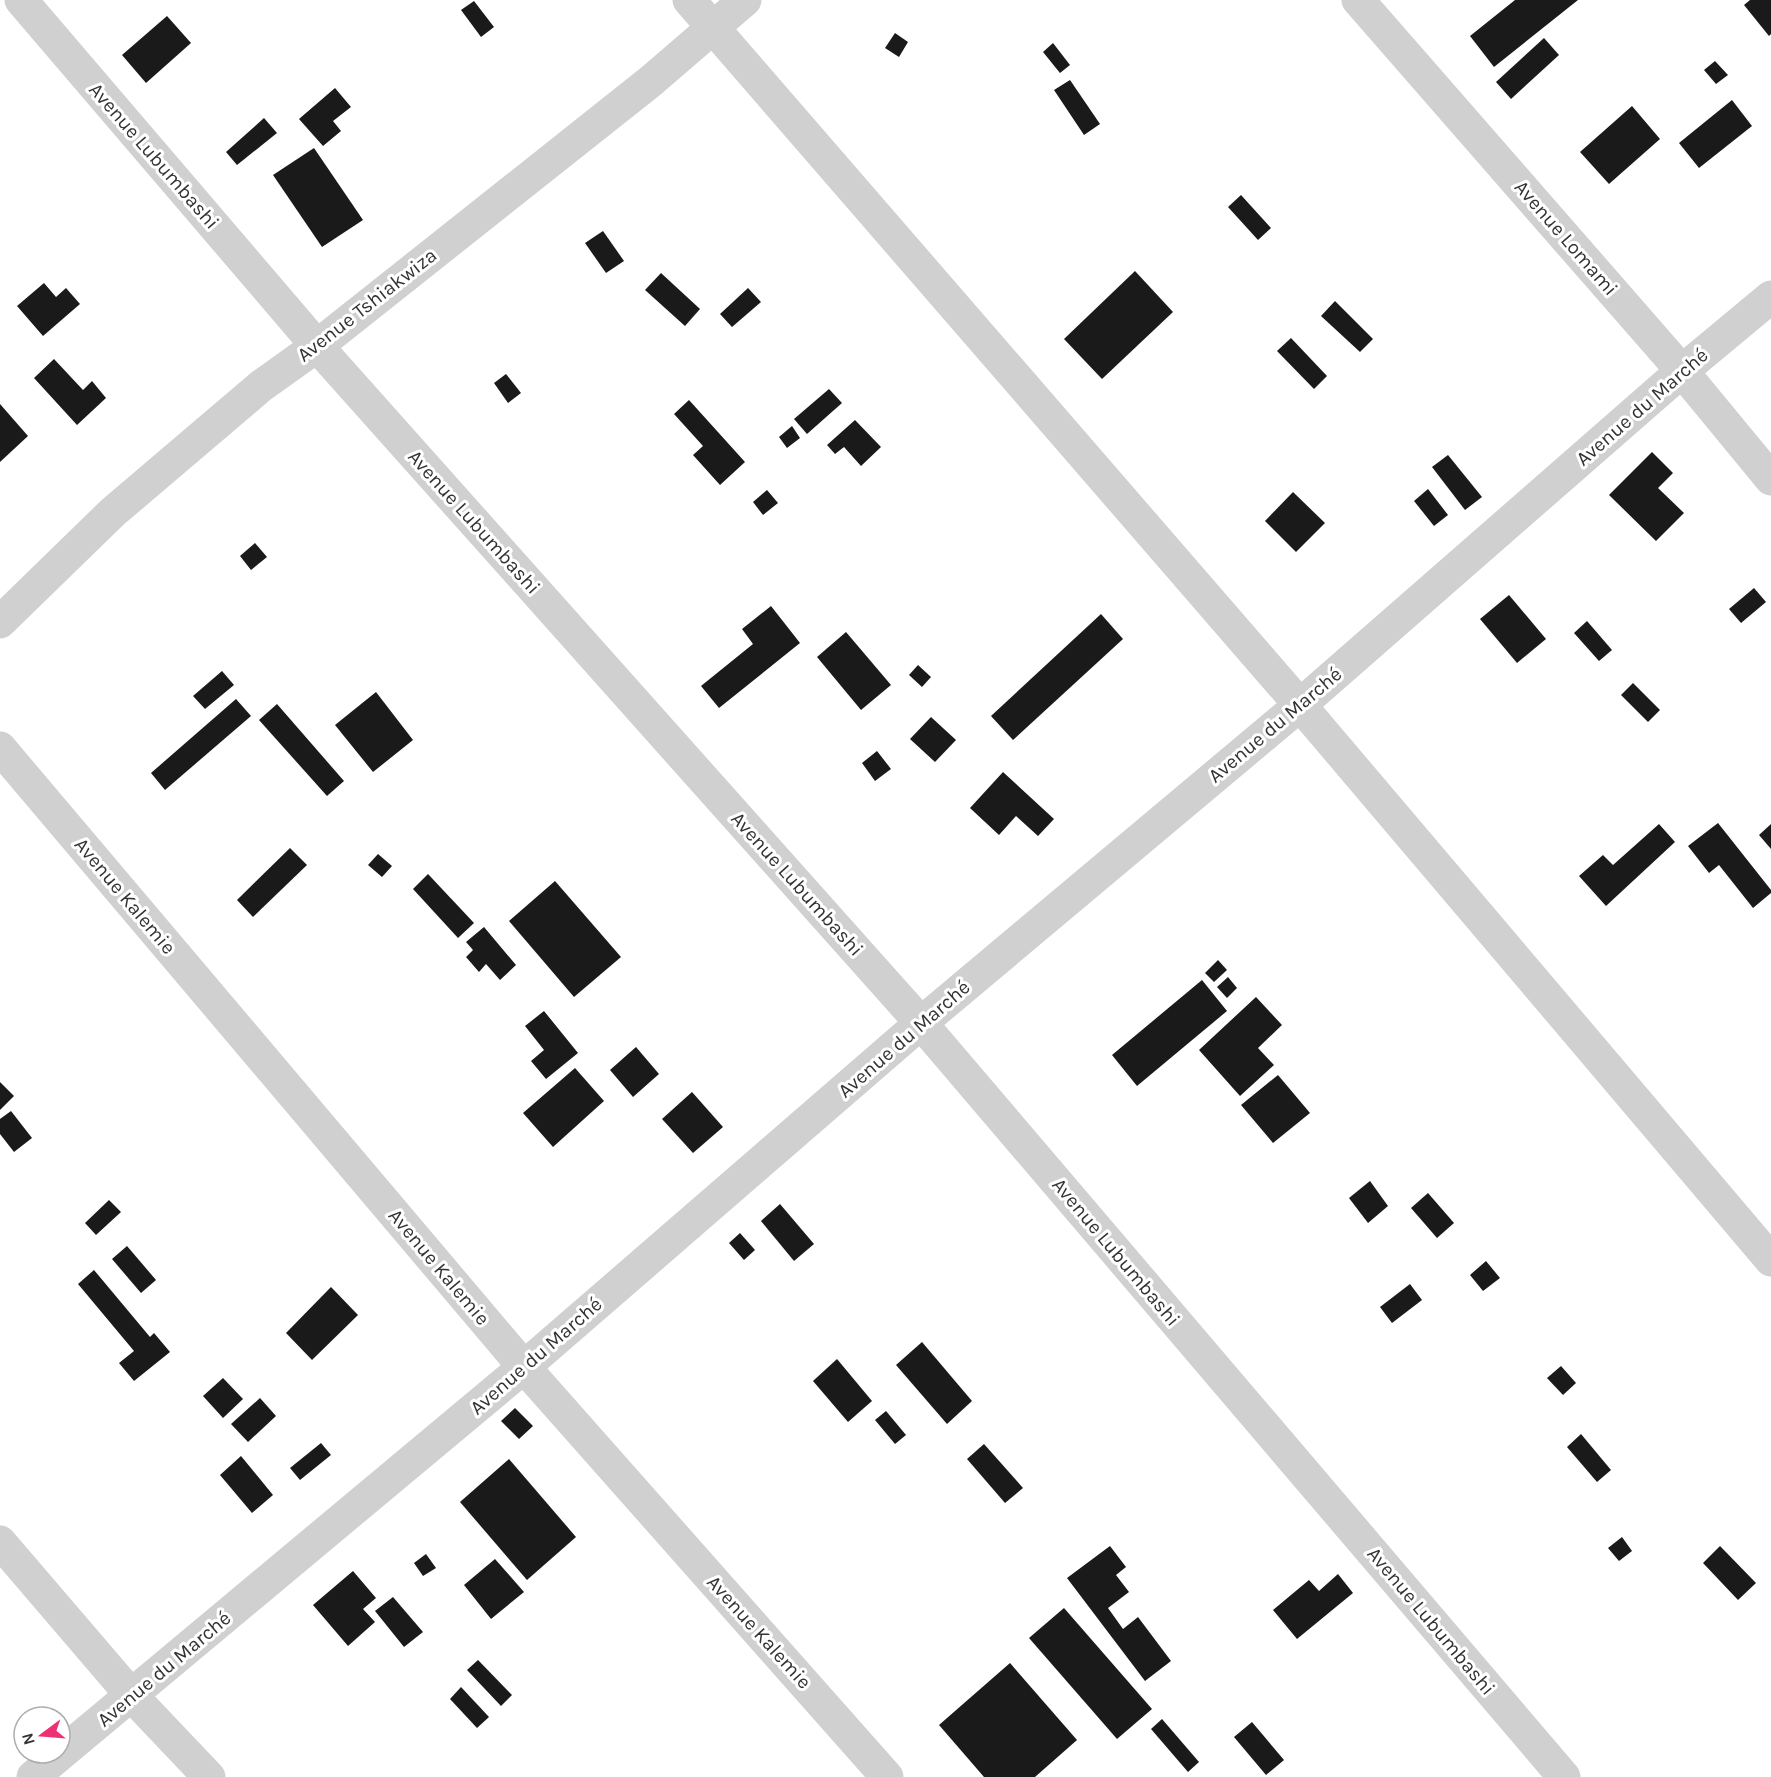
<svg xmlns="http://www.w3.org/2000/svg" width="1771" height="1777" font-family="Karla,sans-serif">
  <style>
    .building { fill: #1a1a1a }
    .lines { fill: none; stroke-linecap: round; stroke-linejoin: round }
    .street { stroke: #d0d0d0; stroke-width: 33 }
    .labels { text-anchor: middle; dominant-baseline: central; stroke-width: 6; stroke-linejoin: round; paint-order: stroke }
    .street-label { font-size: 20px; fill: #333; stroke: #fff }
  </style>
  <rect width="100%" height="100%" fill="#fff"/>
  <g class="building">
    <polygon points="1515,0 1578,0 1494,67 1470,36"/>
    <polygon points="1750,0 1771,0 1771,34 1769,36 1744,5"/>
    <polygon points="474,1 494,27 481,37 461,10"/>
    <polygon points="167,16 191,43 146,83 122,55"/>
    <polygon points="895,33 908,42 899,57 885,48"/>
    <polygon points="1544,38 1559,55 1511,99 1496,82"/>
    <polygon points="1053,43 1070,65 1060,73 1043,52"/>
    <polygon points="1715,61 1728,75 1716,84 1704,70"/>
    <polygon points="1070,80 1100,124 1084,135 1054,90"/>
    <polygon points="335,88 351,107 333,121 341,131 323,146 299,119"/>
    <polygon points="1732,100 1752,126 1699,168 1679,143"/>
    <polygon points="1632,106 1660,139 1609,184 1580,152"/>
    <polygon points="264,118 277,133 237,165 226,152"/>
    <polygon points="314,148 363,220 322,247 273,175"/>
    <polygon points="1241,195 1271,228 1258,240 1228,207"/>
    <polygon points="603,231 624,261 606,273 585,243"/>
    <polygon points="1135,271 1173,312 1102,379 1064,339"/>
    <polygon points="661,273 700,309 685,326 645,290"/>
    <polygon points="44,283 56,297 66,288 80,304 43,336 17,306"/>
    <polygon points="748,288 761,302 732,327 720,314"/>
    <polygon points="1335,301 1373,339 1360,352 1321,316"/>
    <polygon points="1291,338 1327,376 1314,389 1277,351"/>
    <polygon points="54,359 83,390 92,381 106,398 77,425 34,378"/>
    <polygon points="506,374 521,393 508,403 494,383"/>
    <polygon points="829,389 842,403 807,434 794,419"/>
    <polygon points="689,400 745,462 720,485 693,455 703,446 674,414"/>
    <polygon points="0,404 28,436 0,462"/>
    <polygon points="855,420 881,447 861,466 844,447 835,454 827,445"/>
    <polygon points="792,426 800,438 787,448 779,437"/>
    <polygon points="1652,452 1673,473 1658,488 1684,513 1656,541 1609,495"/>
    <polygon points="1448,455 1482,497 1465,510 1432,467"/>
    <polygon points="1428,489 1448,515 1434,526 1414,501"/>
    <polygon points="767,490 778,503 763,515 753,502"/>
    <polygon points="1293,492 1325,523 1296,552 1265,521"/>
    <polygon points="255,543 267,557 251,570 240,556"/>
    <polygon points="1754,588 1766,602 1741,623 1729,609"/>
    <polygon points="1509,595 1546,639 1517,663 1480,619"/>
    <polygon points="771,606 800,643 719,708 701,686 753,644 742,629"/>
    <polygon points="1101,614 1123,639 1013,740 991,716"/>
    <polygon points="1587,621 1612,650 1599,661 1574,633"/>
    <polygon points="846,632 891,685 861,710 817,657"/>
    <polygon points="918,665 931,677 922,687 909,675"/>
    <polygon points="222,671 234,685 205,709 193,696"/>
    <polygon points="1633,683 1660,710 1648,722 1621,695"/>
    <polygon points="376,692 413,740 373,772 335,725"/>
    <polygon points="236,699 251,716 165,790 151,773"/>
    <polygon points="277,704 344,781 327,796 259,720"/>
    <polygon points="931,717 956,740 935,762 910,739"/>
    <polygon points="877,751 891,769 875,781 862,763"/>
    <polygon points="1003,772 1054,819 1038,836 1016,816 999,835 970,808"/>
    <polygon points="1718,823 1771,890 1771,893 1753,908 1719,865 1709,873 1688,846"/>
    <polygon points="1659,824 1675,842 1606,906 1579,876 1603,855 1613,865"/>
    <polygon points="1771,824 1771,849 1759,835"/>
    <polygon points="290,848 307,865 253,917 237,900"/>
    <polygon points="378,854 392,866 382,877 368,865"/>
    <polygon points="428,874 474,923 458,938 413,889"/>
    <polygon points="555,881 621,957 574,997 509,921"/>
    <polygon points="484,927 516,965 500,980 486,964 479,972 466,957 473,950 466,942"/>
    <polygon points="1218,960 1227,970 1214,982 1205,973"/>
    <polygon points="1228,977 1237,988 1227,998 1217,987"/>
    <polygon points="1202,980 1227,1011 1137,1086 1112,1055"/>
    <polygon points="1256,997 1282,1025 1258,1048 1274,1065 1240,1096 1199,1050"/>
    <polygon points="544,1011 578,1053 546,1079 531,1061 544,1050 525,1026"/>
    <polygon points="636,1047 659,1074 633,1097 610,1070"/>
    <polygon points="575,1068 604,1101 553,1147 523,1113"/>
    <polygon points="1278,1075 1310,1113 1273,1143 1241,1105"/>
    <polygon points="0,1082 14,1096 0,1110"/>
    <polygon points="692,1092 723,1127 693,1153 662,1119"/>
    <polygon points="11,1111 32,1138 14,1152 0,1134 0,1119"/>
    <polygon points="1370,1181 1388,1206 1368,1223 1349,1198"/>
    <polygon points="1428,1193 1454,1223 1437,1238 1411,1208"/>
    <polygon points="109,1200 121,1212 96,1235 85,1223"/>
    <polygon points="780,1204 814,1244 794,1261 761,1221"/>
    <polygon points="740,1233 755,1250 744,1260 729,1243"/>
    <polygon points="127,1246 156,1280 141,1293 112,1259"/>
    <polygon points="1486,1261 1500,1278 1483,1291 1470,1275"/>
    <polygon points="94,1270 150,1337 154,1333 170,1352 134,1381 119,1363 134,1351 78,1284"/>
    <polygon points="1410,1284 1422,1300 1392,1323 1380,1307"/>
    <polygon points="331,1287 358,1315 312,1360 286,1333"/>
    <polygon points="922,1342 972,1401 947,1424 896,1365"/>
    <polygon points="837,1359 872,1401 848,1422 813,1381"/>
    <polygon points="1561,1366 1576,1383 1563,1395 1547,1378"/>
    <polygon points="223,1378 243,1399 223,1418 203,1396"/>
    <polygon points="260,1398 276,1416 248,1442 231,1424"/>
    <polygon points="515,1408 533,1426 519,1439 501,1421"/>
    <polygon points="886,1411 906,1435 895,1444 875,1420"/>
    <polygon points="1581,1434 1611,1470 1597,1482 1567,1447"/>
    <polygon points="321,1443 331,1455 300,1480 290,1468"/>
    <polygon points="984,1444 1023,1488 1005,1503 967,1459"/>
    <polygon points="241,1456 273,1495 252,1513 220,1475"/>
    <polygon points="509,1459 576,1537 527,1580 460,1502"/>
    <polygon points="1622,1537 1632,1551 1619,1561 1608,1548"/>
    <polygon points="1110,1546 1126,1567 1116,1575 1129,1592 1108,1608 1123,1629 1138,1617 1171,1661 1145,1681 1067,1578"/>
    <polygon points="1720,1546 1756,1583 1738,1600 1703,1563"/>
    <polygon points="426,1554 436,1568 423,1576 414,1563"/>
    <polygon points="495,1559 524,1592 491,1619 464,1585"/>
    <polygon points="353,1571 376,1598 363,1609 375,1622 348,1646 313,1605"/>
    <polygon points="1338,1574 1353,1593 1297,1639 1273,1610 1309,1580 1319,1591"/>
    <polygon points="393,1597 423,1632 404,1647 375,1611"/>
    <polygon points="1064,1608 1152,1709 1117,1739 1029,1638"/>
    <polygon points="478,1660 512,1695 501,1706 467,1670"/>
    <polygon points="1010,1663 1077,1740 1035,1777 984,1777 939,1725"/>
    <polygon points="461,1687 489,1717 477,1728 450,1699"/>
    <polygon points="1162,1719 1199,1762 1188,1772 1151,1729"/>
    <polygon points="1252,1722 1284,1760 1266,1775 1234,1737"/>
  </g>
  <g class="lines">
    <g class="street">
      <polyline points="21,0 317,346 921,1023 1564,1777"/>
      <polyline points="689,0 1300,705 1771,1260"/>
      <polyline points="1358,0 1682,371 1771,479"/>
      <polyline points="0,622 113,512 261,386 317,346 651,81 745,0"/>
      <polyline points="0,748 524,1367 887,1777"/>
      <polyline points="0,1542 132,1696 209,1777"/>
      <polyline points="33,1777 524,1367 921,1023 1300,705 1682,371 1771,297"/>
    </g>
  </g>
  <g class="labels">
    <g class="street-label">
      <text transform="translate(154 156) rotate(49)">Avenue Lubumbashi</text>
      <text transform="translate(1566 238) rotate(49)">Avenue Lomami</text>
      <text transform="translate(367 305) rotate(-38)">Avenue Tshiakwiza</text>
      <text transform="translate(1642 407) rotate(-41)">Avenue du Marché</text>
      <text transform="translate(474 522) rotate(48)">Avenue Lubumbashi</text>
      <text transform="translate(1275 725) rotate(-40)">Avenue du Marché</text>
      <text transform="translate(797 884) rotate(48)">Avenue Lubumbashi</text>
      <text transform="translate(125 896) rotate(50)">Avenue Kalemie</text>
      <text transform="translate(904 1039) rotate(-41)">Avenue du Marché</text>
      <text transform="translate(1116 1252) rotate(50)">Avenue Lubumbashi</text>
      <text transform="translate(439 1267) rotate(50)">Avenue Kalemie</text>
      <text transform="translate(536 1356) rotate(-41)">Avenue du Marché</text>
      <text transform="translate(1431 1621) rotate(50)">Avenue Lubumbashi</text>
      <text transform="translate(759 1632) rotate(48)">Avenue Kalemie</text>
      <text transform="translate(164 1669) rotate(-40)">Avenue du Marché</text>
    </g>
  </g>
  <g transform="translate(42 1735) rotate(254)"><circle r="28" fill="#ffffff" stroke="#adadad" stroke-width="1.5"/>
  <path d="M0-4.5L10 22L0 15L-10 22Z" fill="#ef3074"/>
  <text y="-9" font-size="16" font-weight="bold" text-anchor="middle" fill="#333333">N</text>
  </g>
</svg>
